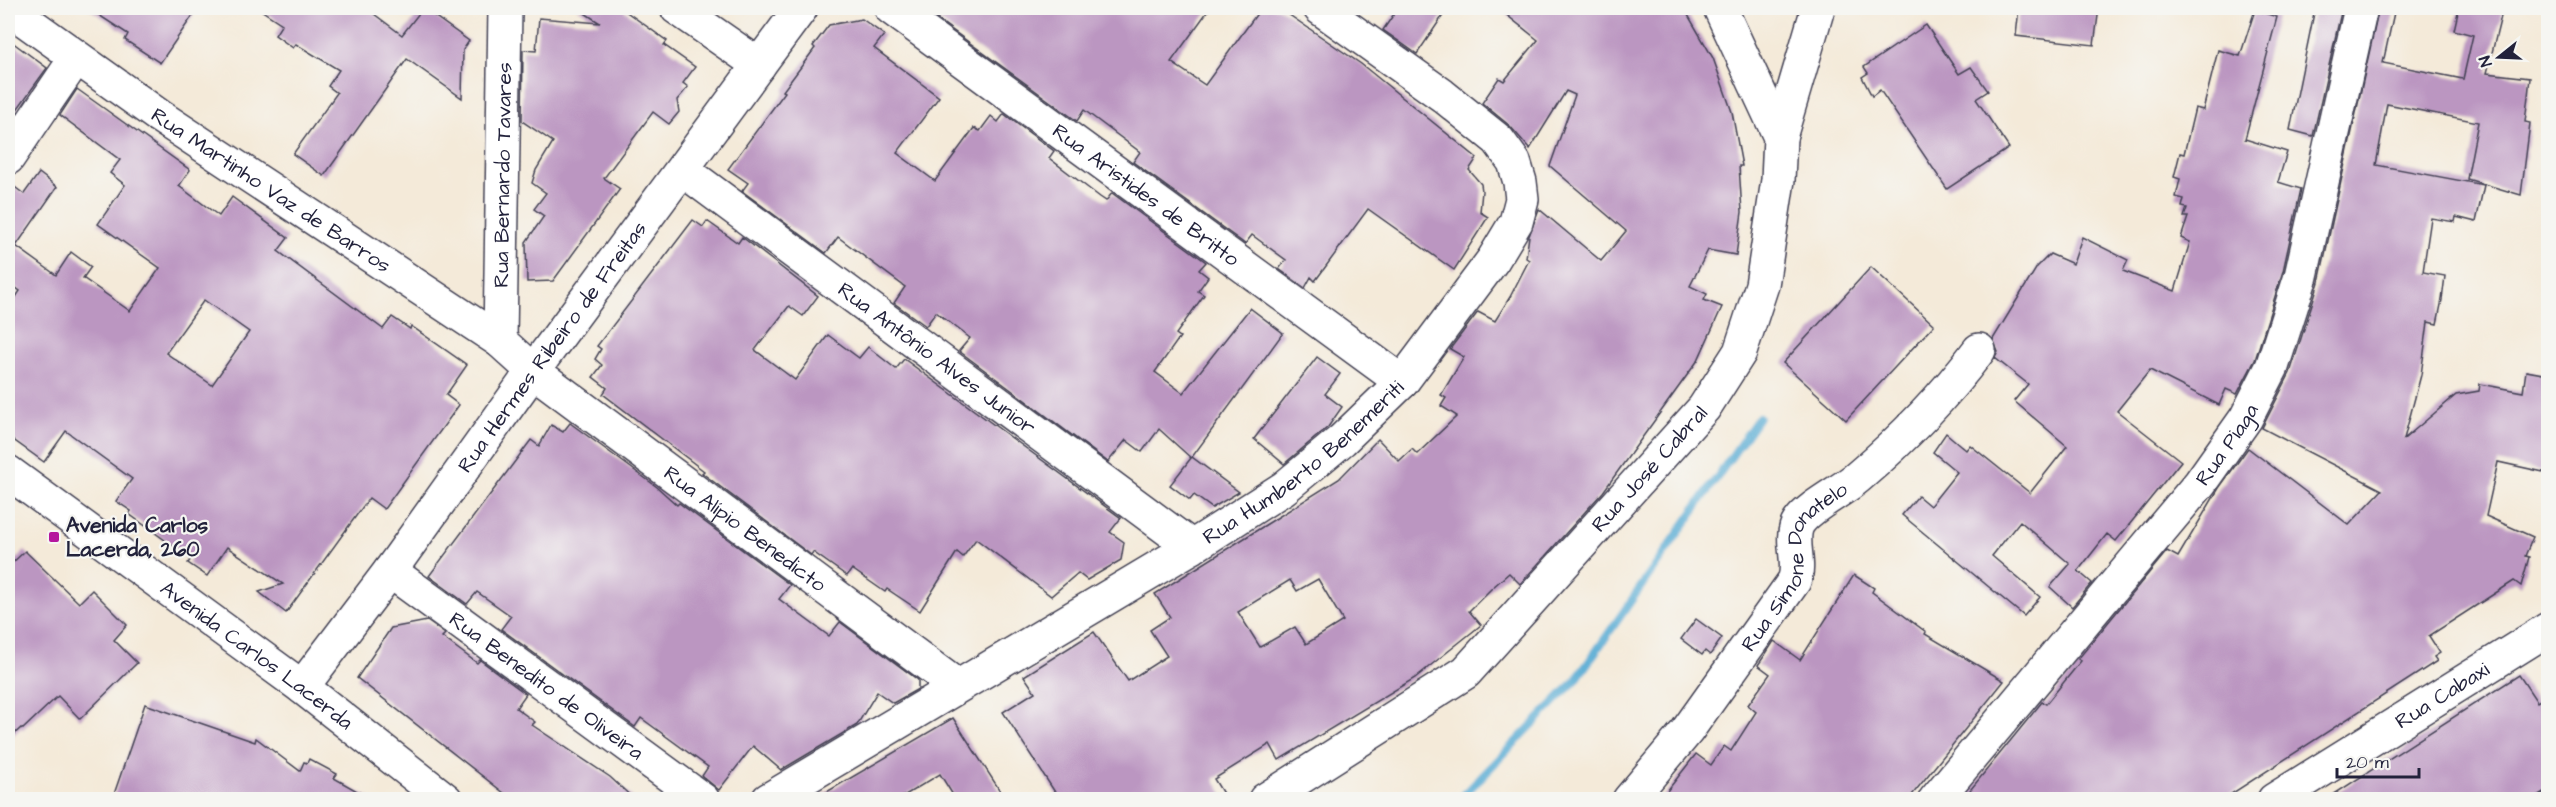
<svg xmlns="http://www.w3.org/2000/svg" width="2556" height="807" font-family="'Architects Daughter',sans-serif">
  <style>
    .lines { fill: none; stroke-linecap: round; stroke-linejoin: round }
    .stream { stroke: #58acd4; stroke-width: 8 }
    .building { fill: #bb96c1; fill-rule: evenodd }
    .minor-casing { stroke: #424053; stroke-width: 36 }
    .major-casing { stroke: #424053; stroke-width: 36 }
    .minor { stroke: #fff; stroke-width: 33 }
    .major { stroke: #fff; stroke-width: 33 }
    .poi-dot { fill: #b5179e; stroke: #f6f6f2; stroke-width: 2 }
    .labels { text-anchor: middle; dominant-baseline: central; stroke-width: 4.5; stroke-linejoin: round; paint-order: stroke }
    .street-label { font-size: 21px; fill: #22223b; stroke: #f6f6f2 }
    .poi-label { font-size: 21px; font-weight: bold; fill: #22223b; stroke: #f6f6f2; text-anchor: start }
  </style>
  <rect width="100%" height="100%" fill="#f6f6f2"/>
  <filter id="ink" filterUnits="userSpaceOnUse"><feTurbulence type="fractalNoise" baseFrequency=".0167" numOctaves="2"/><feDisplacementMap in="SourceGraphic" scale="12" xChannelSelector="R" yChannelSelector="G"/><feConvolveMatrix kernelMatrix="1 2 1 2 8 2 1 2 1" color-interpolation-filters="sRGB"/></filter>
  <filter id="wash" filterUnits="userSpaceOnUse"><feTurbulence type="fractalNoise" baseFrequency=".008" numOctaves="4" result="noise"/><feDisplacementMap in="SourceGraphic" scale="24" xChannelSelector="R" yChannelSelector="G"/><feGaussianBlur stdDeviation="1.35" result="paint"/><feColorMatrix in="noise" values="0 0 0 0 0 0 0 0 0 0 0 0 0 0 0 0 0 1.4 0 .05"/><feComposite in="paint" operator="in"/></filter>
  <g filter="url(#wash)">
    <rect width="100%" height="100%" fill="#f4ead9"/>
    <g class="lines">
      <polyline class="stream" points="1459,800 1576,680 1759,417"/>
    </g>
    <g id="blocks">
      <g class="building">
        <polygon points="88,8 198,8 160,63 125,40 128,34"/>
        <polygon points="258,8 366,8 402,35 423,8 469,41 463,50 462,98 407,59 324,176 293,154 337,93 328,86 339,70 296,44 293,48 275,35 282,24"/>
        <polygon points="577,8 621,8 667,41 664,45 695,67 683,83 688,87 677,100 679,112 669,124 653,112 604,178 620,189 553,281 527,282 526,242 544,216 534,209 546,193 532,183 536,170 553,142 522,121 523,50 536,51 539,18 600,23"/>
        <polygon points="922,8 1210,8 1171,62 1205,85 1261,8 1279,8 1361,64 1477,158 1469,170 1481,184 1482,191 1480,212 1488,217 1454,270 1368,209 1315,281 1311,277 1305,288 1279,269 1286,260 1252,235 1245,244 1133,162 1140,152 1084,110 1077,121"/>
        <polygon points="1398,8 1448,8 1417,54 1383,30"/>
        <path d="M 1498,8 L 1684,8 L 1713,58 L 1732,112 L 1742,166 L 1739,166 L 1742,212 L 1736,255 L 1708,250 L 1690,286 L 1707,294 L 1704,300 L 1722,307 L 1698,360 L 1603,492 L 1520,584 L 1509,573 L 1492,588 L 1469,611 L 1481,625 L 1415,678 L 1279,760 L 1270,744 L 1214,779 L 1227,800 L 1060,800 L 1003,712 L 1035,692 L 1024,676 L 1094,632 L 1128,681 L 1167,656 L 1150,630 L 1170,617 L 1155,594 L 1339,479 L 1378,439 L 1399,461 L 1412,449 L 1417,454 L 1457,416 L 1441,406 L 1446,398 L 1441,395 L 1464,357 L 1450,349 L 1478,312 L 1495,321 L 1510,297 L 1529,260 L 1526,258 L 1529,236 L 1539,209 L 1601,261 L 1626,231 L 1550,166 L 1575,95 L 1566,91 L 1530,149 L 1510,126 L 1482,103 L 1499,78 L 1504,81 L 1538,40 ZM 1318,579 L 1343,621 L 1306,644 L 1295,627 L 1260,647 L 1238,612 L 1290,580 L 1297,591 Z"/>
        <polygon points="2019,8 2099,8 2094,45 2016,36"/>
        <polygon points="2315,8 2342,8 2313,136 2290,130"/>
        <polygon points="2379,8 2395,8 2383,63 2463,79 2473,35 2454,30 2459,8 2503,8 2487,73 2530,78 2525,122 2530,123 2521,195 2467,179 2478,122 2387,104 2376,165 2484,185 2476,222 2456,217 2455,222 2431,218 2423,272 2445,276 2442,300 2437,324 2428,322 2421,375 2404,439 2456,395 2479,391 2480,384 2523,392 2526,371 2548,375 2548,473 2498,462 2486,516 2533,537 2525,556 2529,557 2521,586 2514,581 2429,636 2440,653 2434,657 2437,661 2222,800 1962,800 2042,702 2046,704 2081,661 2078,659 2167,551 2178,557 2219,488 2248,448 2349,525 2382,490 2262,428 2290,373 2319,282"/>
        <polygon points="2255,10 2277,17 2245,139 2287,152 2278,182 2301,189 2283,271 2255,360 2237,394 2226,389 2219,405 2150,370 2117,411 2181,461 2116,541 2107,534 2078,571 2092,583 2072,607 2050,587 2070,564 2020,521 1992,556 2040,597 2024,616 1902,515 1918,496 1930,506 1957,472 1933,452 1946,433 1966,450 1970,445 2030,493 2067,446 2014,401 2028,384 1995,358 1998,352 1993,339 2037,267 2050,254 2073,264 2082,237 2128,260 2123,271 2175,291 2190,242 2181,238 2188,217 2184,217 2187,208 2182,207 2184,199 2176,197 2180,179 2174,177 2180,153 2184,154 2195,108 2203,110 2218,50 2240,56"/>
        <polygon points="862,19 884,35 874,48 939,97 897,153 935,181 974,128 980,131 991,116 998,122 1004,114 1054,151 1049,158 1100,197 1106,201 1112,193 1206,262 1199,270 1208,277 1198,291 1204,295 1176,334 1180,337 1155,372 1183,393 1250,308 1283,333 1192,457 1239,492 1212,508 1194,495 1190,500 1170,485 1191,458 1159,429 1142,452 1126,440 1108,462 959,351 970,338 936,312 926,326 894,303 905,287 838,237 826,253 742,191 748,183 728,169 785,92 783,91 815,48 813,46 829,25"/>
        <polygon points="1926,25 1959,74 1971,67 1988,91 1976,99 2009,148 1947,189 1880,90 1872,96 1862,77 1868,73 1864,67"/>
        <polygon points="8,39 47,68 8,122"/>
        <path d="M 77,89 L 190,170 L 179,186 L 219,216 L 232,197 L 288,238 L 278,251 L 383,329 L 392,317 L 410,329 L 411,326 L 467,365 L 446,395 L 459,405 L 384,509 L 369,498 L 286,613 L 259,592 L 283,584 L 227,547 L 207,576 L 188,563 L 191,559 L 129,514 L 131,511 L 116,501 L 132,479 L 66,431 L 44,462 L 8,436 L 8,309 L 20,291 L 8,282 L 8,182 L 24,194 L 39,173 L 57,187 L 16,246 L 56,275 L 71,252 L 91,267 L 83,278 L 130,311 L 160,268 L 98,224 L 125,185 L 110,173 L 120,160 L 60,115 ZM 204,300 L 249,332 L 212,385 L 166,353 Z"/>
        <polygon points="693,220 703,227 707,221 738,243 742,237 818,296 803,316 789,306 755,350 795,380 828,335 859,358 868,347 896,369 904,359 1121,518 1110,532 1124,542 1121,560 1087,580 1078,573 1051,596 976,539 963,557 957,552 920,611 887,589 885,592 852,569 847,576 813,552 811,555 702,473 704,471 603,394 607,388 593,377 602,365 595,359 601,349 597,346"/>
        <polygon points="1871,267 1934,325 1846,420 1783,363"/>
        <polygon points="1317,357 1340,374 1325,394 1342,407 1328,427 1284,464 1254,439"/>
        <polygon points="570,423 657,487 677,505 679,503 790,585 779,599 829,636 840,622 918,680 918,689 893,703 877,692 857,725 781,770 753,746 719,790 702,776 708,767 641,718 635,727 501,629 511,616 477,592 467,604 429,576 531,440 539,446 551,425 563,432"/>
        <polygon points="25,551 79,603 92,590 127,625 114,640 137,663 80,719 58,696 23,729 21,728 8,740 8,567"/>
        <polygon points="1854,575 1874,588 1872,592 1926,632 1925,634 2004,681 1908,800 1660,800 1696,754 1711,765 1724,746 1731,751 1756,712 1748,705 1770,674 1758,665 1765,655 1774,641 1800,660"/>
        <polygon points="1696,619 1722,638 1710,655 1705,651 1702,655 1681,639"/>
        <polygon points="427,621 445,634 442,637 477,663 480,660 526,694 516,708 535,722 532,725 610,777 635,800 513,800 357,678 391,628"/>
        <polygon points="2519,675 2537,702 2548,695 2548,791 2533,800 2325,800"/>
        <polygon points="145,704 255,742 256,738 300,771 304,762 307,763 309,759 337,774 334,778 373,800 112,800"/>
        <polygon points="953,718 1006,800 956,800 940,774 897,800 813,800"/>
      </g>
    </g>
  </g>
  <g filter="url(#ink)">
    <use href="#blocks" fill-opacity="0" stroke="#424053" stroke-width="1.5"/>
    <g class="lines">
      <g class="minor-casing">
        <g id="minor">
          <path id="s1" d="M 8,8 L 159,116 L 500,341 L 533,371 L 957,686"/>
          <polyline points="677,8 759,65"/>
          <path id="s2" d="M 891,8 L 1402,382"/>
          <polyline points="1780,137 1818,8"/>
          <polyline points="8,158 76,58"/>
          <path id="s3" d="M 683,170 L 1192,547"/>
          <path id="s4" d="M 500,341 L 505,8"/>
          <path id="s5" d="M 390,571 L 703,800"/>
          <path id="s6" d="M 302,687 L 390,571 L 533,371 L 801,8"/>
          <path id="s7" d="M 768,800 L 1192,547 L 1284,488 L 1342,440 L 1402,382 L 1493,260 L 1516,222 L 1522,199 L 1520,182 L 1514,162 L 1498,140 L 1442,95 L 1320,8"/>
          <path id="s8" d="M 1265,800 L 1466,672 L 1704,408 L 1740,352 L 1762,285 L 1778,180 L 1780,137 L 1720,8"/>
          <path id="s9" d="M 1629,800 L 1687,731 L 1794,581 C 1802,563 1788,538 1799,522 C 1810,506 1842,491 1858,477 C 1903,439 1943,398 1979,350"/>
          <path id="s10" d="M 1935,800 L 2200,483 L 2246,418 L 2272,367 L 2301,276 L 2361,8"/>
          <path id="s11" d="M 2274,800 L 2548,629"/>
        </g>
      </g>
      <g class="major-casing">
        <g id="major">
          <path id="s12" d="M 8,472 L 302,687 L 446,800"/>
        </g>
      </g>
      <use href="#minor" class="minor"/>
      <use href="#major" class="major"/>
    </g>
  </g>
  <rect class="poi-dot" x="48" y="531" width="12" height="12" rx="3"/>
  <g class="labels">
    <g class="street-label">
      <text stroke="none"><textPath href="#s4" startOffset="166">Rua Bernardo Tavares</textPath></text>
      <text stroke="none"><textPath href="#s1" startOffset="320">Rua Martinho Vaz de Barros</textPath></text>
      <text stroke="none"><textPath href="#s2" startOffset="316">Rua Aristides de Britto</textPath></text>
      <text stroke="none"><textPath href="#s6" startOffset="422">Rua Hermes Ribeiro de Freitas</textPath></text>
      <text stroke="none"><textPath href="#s3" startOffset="316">Rua Antônio Alves Junior</textPath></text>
      <text stroke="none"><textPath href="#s10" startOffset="460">Rua Piaga</textPath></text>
      <text stroke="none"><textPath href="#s7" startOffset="634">Rua Humberto Benemeriti</textPath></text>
      <text stroke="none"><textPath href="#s8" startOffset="512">Rua José Cabral</textPath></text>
      <text stroke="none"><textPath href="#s1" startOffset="903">Rua Alípio Benedicto</textPath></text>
      <text stroke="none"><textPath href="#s9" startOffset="292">Rua Simone Donatelo</textPath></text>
      <text stroke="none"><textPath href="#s12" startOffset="309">Avenida Carlos Lacerda</textPath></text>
      <text stroke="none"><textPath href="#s5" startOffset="194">Rua Benedito de Oliveira</textPath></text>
      <text stroke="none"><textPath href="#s11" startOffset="198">Rua Cabaxi</textPath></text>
    </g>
    <g class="poi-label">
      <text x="66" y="525">Avenida Carlos<tspan x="66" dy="24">Lacerda, 260</tspan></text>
    </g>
  </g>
  <rect width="2556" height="807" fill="none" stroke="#f6f6f2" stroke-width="30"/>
  <g transform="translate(2499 57) rotate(252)" stroke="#f6f6f2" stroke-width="4.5" paint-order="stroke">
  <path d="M0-4.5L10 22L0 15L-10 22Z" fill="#22223b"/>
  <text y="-9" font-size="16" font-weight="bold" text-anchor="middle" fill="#22223b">N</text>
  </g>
  <path d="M2337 768v9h82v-9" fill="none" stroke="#22223b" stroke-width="3"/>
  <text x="2346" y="768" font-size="18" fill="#22223b" stroke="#f6f6f2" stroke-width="4.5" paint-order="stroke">20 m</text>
</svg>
